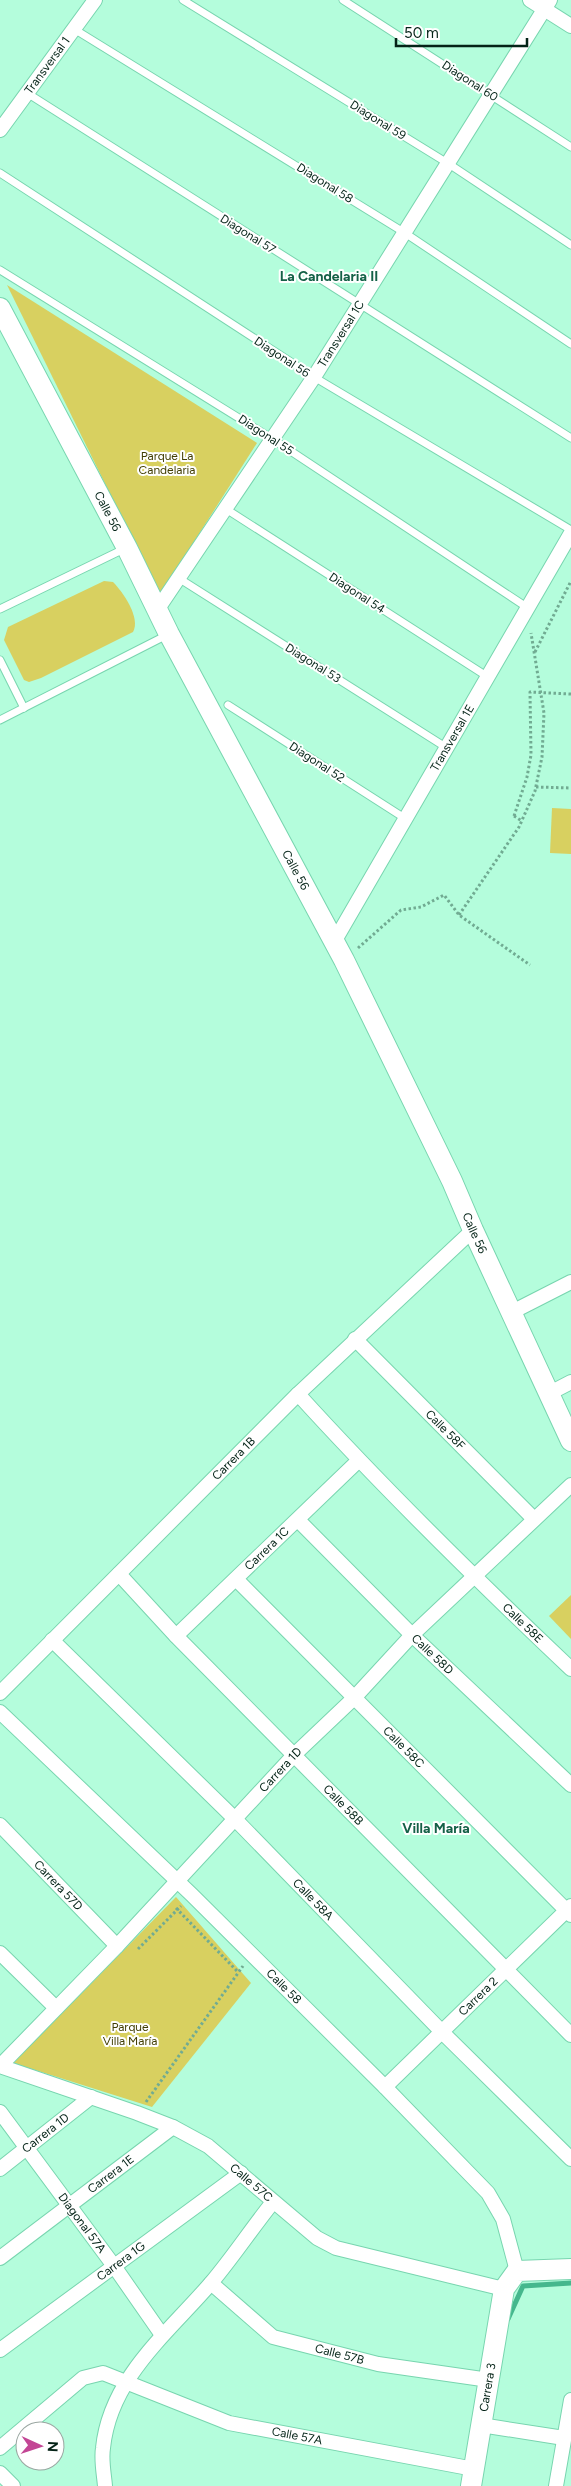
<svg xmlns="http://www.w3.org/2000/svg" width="571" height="2486" font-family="Figtree,sans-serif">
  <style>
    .green { fill: #d8d060 }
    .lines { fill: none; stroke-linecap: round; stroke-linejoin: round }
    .stream { stroke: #45b78d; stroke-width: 5 }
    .lane-casing { stroke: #78d5af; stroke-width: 9 }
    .street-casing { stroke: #78d5af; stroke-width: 16 }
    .secondary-casing { stroke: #78d5af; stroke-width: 22 }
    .path { stroke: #71ab92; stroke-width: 3; stroke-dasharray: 2.5 2.5; stroke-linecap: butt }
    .lane { stroke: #fff; stroke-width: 7 }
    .street { stroke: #fff; stroke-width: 14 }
    .secondary { stroke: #fff; stroke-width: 20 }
    .path-bridge { stroke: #71ab92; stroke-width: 3; stroke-dasharray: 2.5 2.5; stroke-linecap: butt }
    .labels { text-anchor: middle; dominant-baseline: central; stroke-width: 4; stroke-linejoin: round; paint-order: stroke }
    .street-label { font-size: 12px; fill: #042317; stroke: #fff }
    .park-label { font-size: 12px; fill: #423e04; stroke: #fff }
    .neighbourhood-label { font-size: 14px; font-weight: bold; fill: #146147; stroke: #fff }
  </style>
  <rect width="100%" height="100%" fill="#b4fddc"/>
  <g class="green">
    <polygon points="7,285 257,443 160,595"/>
    <path d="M 104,581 L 113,582 C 123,592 141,618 133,632 L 41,678 L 29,682 L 24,680 L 4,640 L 8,627 Z"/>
    <polygon points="552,808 571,809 571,854 550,853"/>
    <polygon points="571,1595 571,1639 549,1616"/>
    <polygon points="176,1897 251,1983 152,2107 13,2063"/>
  </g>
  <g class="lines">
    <polyline class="stream" points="508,2319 523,2286 571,2283"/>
    <g class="lane-casing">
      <g id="lane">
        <polyline points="183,0 449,164 571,245"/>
        <polyline points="343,0 571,147"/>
        <polyline points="74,29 405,233 571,344"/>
        <polyline points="27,93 571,438"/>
        <polyline points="0,173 314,377 571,530"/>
        <polyline points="0,270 271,438 528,608"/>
        <polyline points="226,509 488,677"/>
        <polyline points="180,579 447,748"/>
        <polyline points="0,609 126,548"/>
        <polyline points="0,660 24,708"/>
        <polyline points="228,705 406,819"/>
        <polyline points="0,720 167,635"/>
      </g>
    </g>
    <g class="street-casing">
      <g id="street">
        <polyline points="530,0 571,26"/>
        <path id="s1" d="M 0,130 L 95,0"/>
        <path id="s2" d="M 157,610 L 314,377 L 550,0"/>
        <path id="s3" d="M 334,942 L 571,533"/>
        <polyline points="510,1313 571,1282"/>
        <path id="s4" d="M 355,1339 L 534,1519"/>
        <path id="s5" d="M 298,1394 C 385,1490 477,1580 571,1669"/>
        <polyline points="548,1394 571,1382"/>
        <path id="s6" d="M 298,1520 L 412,1635 L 571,1785"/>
        <path id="s7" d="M 119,1574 L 176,1636 L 571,2035"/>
        <path id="s8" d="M 237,1580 L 571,1915"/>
        <path id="s9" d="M 176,1636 L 358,1461"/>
        <path id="s10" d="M 52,1640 L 234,1818 L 443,2033 L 571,2159"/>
        <path id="s11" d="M 0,1693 L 298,1394 L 473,1230"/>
        <path id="s12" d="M 0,1712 L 192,1895 L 385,2087 L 488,2193 L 503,2219 L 517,2271"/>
        <path id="s13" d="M 0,1825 L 117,1946"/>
        <polyline points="0,1953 56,2008"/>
        <path id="s14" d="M 0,2066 L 117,1946 L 295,1754 L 354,1698 L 412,1635 L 571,1485"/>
        <path id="s15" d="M 0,2066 L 137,2113 L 173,2127 L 208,2146 L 317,2238 L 336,2248 L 504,2289"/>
        <path id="s16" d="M 385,2087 L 571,1906"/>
        <path id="s17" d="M 0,2112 L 114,2266 L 162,2335"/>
        <path id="s18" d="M 0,2169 L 91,2097"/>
        <path id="s19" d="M 0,2258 L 173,2127"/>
        <path id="s20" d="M 211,2283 L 273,2337 L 378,2364 L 489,2380"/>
        <path id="s21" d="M 0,2350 L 241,2173"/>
        <polyline points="481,2425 564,2438"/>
        <path id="s22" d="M 0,2448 L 83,2378 L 103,2373 L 229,2423 L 474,2469"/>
        <polyline points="0,2473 13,2486"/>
        <path d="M 105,2486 C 104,2474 101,2460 103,2448 C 110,2378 168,2333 211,2283 C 233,2257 252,2228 273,2202"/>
        <polyline points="556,2486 571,2400"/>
      </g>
    </g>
    <g class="secondary-casing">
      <g id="secondary">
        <path id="s23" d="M 0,308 L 127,548 L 169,634 L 344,960 L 452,1181 L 473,1230 L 571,1441"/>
        <path id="s24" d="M 471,2486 L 504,2289 L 517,2271 L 571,2269"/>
      </g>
    </g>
    <g class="path">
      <polyline points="535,652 571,581"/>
      <polyline points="536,787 571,788"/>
      <polyline points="514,816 522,821"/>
      <polyline points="459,915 519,827 535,791 542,757 544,713 531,633"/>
      <polyline points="358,948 401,910 421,907 444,895 459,915 530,965"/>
      <polyline points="176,1908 238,1972"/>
      <polyline points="138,1949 181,1906"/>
      <polyline points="146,2102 243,1966"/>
    </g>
    <use href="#lane" class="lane"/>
    <use href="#street" class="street"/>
    <use href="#secondary" class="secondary"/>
    <polyline class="path-bridge" points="514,816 527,777 531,755 530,692 571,694"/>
  </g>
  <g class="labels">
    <g class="street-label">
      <text stroke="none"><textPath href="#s1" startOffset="80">Transversal 1</textPath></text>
      <text transform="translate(470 81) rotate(33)">Diagonal 60</text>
      <text transform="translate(378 120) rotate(32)">Diagonal 59</text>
      <text transform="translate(325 183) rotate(32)">Diagonal 58</text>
      <text transform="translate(248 234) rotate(32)">Diagonal 57</text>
      <text stroke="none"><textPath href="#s2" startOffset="332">Transversal 1C</textPath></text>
      <text transform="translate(282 357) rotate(33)">Diagonal 56</text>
      <text transform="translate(266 435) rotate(33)">Diagonal 55</text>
      <text stroke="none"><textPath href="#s23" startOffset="230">Calle 56</textPath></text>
      <text transform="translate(357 593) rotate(33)">Diagonal 54</text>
      <text transform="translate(313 663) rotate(32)">Diagonal 53</text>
      <text stroke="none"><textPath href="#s3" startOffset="236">Transversal 1E</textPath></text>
      <text transform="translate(317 762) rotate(33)">Diagonal 52</text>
      <text stroke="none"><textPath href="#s23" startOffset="635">Calle 56</textPath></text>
      <text stroke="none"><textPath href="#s23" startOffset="1040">Calle 56</textPath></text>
      <text stroke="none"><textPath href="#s4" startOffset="128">Calle 58F</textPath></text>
      <text stroke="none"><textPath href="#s11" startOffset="331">Carrera 1B</textPath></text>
      <text stroke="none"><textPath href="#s9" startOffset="126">Carrera 1C</textPath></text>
      <text stroke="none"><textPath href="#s5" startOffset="321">Calle 58E</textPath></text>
      <text stroke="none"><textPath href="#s6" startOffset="190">Calle 58D</textPath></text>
      <text stroke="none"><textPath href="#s8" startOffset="236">Calle 58C</textPath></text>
      <text stroke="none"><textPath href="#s14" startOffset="408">Carrera 1D</textPath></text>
      <text stroke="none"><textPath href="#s7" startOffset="322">Calle 58B</textPath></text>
      <text stroke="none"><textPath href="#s13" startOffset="84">Carrera 57D</textPath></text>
      <text stroke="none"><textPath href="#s10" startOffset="368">Calle 58A</textPath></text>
      <text stroke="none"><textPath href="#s12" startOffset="395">Calle 58</textPath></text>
      <text stroke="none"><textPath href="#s16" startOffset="130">Carrera 2</textPath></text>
      <text stroke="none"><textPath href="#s18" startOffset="58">Carrera 1D</textPath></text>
      <text stroke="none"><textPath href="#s19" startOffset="139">Carrera 1E</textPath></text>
      <text stroke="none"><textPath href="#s15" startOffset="280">Calle 57C</textPath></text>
      <text stroke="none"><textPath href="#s17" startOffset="138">Diagonal 57A</textPath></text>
      <text stroke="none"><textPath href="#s21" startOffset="150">Carrera 1G</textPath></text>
      <text stroke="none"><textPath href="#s20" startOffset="151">Calle 57B</textPath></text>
      <text stroke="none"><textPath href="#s24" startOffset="100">Carrera 3</textPath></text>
      <text stroke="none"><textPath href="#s22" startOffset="334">Calle 57A</textPath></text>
    </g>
    <g class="park-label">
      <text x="167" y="456">Parque La<tspan x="167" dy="14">Candelaria</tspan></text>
      <text x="130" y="2027">Parque<tspan x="130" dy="14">Villa María</tspan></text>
    </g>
    <g class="neighbourhood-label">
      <text x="329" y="276">La Candelaria II</text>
      <text x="436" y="1828">Villa María</text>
    </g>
  </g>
  <g transform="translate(40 2446) rotate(93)"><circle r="24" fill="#ffffff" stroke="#9ba7a2"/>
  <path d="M0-4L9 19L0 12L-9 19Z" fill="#c34695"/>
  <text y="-8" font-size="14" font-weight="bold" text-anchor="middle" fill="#042317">N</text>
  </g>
  <path d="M396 38v8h131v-8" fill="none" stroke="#042317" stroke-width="2.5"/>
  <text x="404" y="38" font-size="15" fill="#042317" stroke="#ffffff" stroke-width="4" paint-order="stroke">50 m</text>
</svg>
